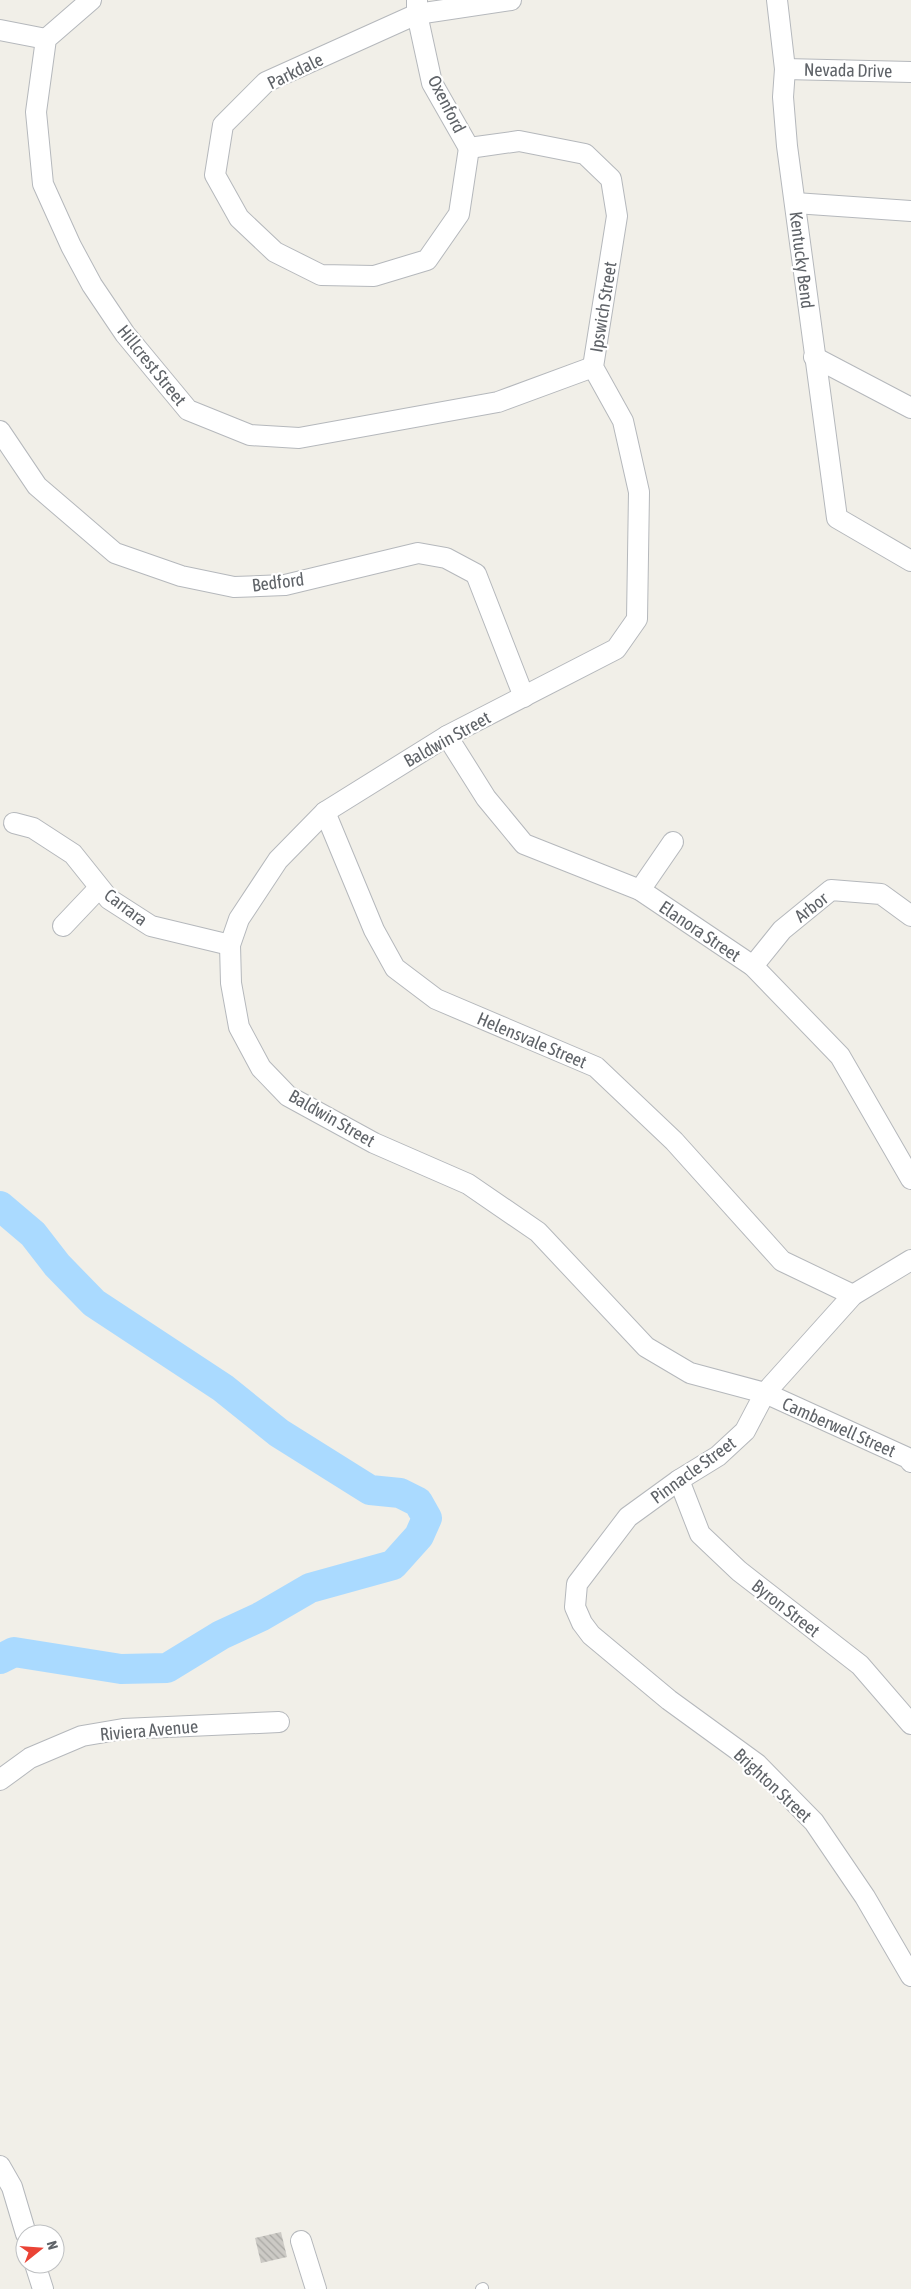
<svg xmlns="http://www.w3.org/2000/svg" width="911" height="2289" font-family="'Asap Condensed',sans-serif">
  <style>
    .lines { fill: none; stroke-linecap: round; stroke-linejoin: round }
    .river { stroke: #aadaff; stroke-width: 30 }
    .building { fill: url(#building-back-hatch) }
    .service-casing { stroke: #b5b8bc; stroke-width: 12 }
    .minor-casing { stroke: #b5b8bc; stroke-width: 22 }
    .service { stroke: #fff; stroke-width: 10 }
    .minor { stroke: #fff; stroke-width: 20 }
    .labels { text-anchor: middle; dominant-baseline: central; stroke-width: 4.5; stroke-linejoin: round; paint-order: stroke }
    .street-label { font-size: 18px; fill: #5f6368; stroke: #fff }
  </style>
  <defs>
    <pattern id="building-back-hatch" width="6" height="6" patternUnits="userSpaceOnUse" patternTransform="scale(1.25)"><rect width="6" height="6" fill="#cccac5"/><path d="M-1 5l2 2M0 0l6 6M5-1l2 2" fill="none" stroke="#a9a8a4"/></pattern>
  </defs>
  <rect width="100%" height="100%" fill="#f1efe8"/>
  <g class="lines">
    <polyline class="river" points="0,1206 33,1234 57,1265 94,1303 223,1388 279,1433 370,1490 400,1493 418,1502 427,1518 419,1536 393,1565 310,1588 260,1617 221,1635 167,1668 121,1669 14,1652 0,1659"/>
  </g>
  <polygon class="building" points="281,2232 287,2257 261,2263 255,2238"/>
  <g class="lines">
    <g class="service-casing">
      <polyline id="service" points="481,2289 483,2288"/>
    </g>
    <g class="minor-casing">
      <g id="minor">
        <polyline points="91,0 46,39 36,112 43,184 71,246 92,285 125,334 188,410 250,435 299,438 498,402 593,367"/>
        <polyline points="417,0 417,14 432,83 469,148"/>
        <polyline points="777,0 785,69 783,97 787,146 837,518 911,561"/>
        <polyline points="0,30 46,39"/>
        <polyline points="785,69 911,72"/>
        <polyline points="469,148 519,141 585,154 611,179 617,216 593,367 623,421 639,492 637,619 616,649 447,736 325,812 278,860 239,919 230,945 231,983 239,1027 261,1068 288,1096 374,1143 468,1184 538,1232 646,1347 690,1373 765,1393 908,1458 911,1462"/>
        <polyline points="469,148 459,214 427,260 374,276 321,275 275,252 239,218 215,175 223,125 266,82 417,14 511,0"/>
        <polyline points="795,203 911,211"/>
        <polyline points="814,357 911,408"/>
        <polyline points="0,431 37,486 115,553 181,576 234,587 285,585 418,553 446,558 476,574 524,697"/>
        <polyline points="447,736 486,798 524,844 640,890 753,966 840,1056 911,1179"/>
        <polyline points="325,812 374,930 395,968 436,999 596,1067 674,1141 782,1261 853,1295"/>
        <polyline points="14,823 33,828 73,854 109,899 151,926 230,945"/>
        <polyline points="640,890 673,842"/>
        <polyline points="63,926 99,888"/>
        <polyline points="753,966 782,930 831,890 881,894 911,916"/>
        <polyline points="911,1260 853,1295 765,1393 745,1431 718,1456 679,1480 628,1517 577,1584 575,1607 582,1623 591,1635 669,1700 757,1764 814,1822 865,1897 911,1976"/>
        <polyline points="679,1480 700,1534 739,1571 860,1665 911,1724"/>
        <polyline points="0,1780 30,1758 82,1736 123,1729 279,1722"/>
        <polyline points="0,2166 12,2187 26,2234"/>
        <polyline points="301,2241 316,2289"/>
        <polyline points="35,2264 43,2289"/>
      </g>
    </g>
    <use href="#service" class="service"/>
    <use href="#minor" class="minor"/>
  </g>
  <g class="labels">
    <g class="street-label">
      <text transform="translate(848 70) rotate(1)">Nevada Drive</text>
      <text transform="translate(295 71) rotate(-26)">Parkdale</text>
      <text transform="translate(447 104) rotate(63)">Oxenford</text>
      <text transform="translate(802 260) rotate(83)">Kentucky Bend</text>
      <text transform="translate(603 307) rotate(-81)">Ipswich Street</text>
      <text transform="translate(152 365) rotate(51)">Hillcrest Street</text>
      <text transform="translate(278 582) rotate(-7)">Bedford</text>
      <text transform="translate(447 739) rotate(-29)">Baldwin Street</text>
      <text transform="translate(126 907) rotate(37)">Carrara</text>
      <text transform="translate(811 907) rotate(-38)">Arbor</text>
      <text transform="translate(700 931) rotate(34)">Elanora Street</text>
      <text transform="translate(532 1040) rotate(23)">Helensvale Street</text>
      <text transform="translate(332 1118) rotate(30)">Baldwin Street</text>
      <text transform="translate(839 1427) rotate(24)">Camberwell Street</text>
      <text transform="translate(693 1470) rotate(-36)">Pinnacle Street</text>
      <text transform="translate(786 1608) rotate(38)">Byron Street</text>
      <text transform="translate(149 1730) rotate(-5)">Riviera Avenue</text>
      <text transform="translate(773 1785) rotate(43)">Brighton Street</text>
    </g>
  </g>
  <g transform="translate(40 2249) rotate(73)"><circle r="24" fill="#ffffff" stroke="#bfc1c3"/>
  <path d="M0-4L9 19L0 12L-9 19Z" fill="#ea4335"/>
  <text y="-8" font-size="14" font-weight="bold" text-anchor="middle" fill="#5f6368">N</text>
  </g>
</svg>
